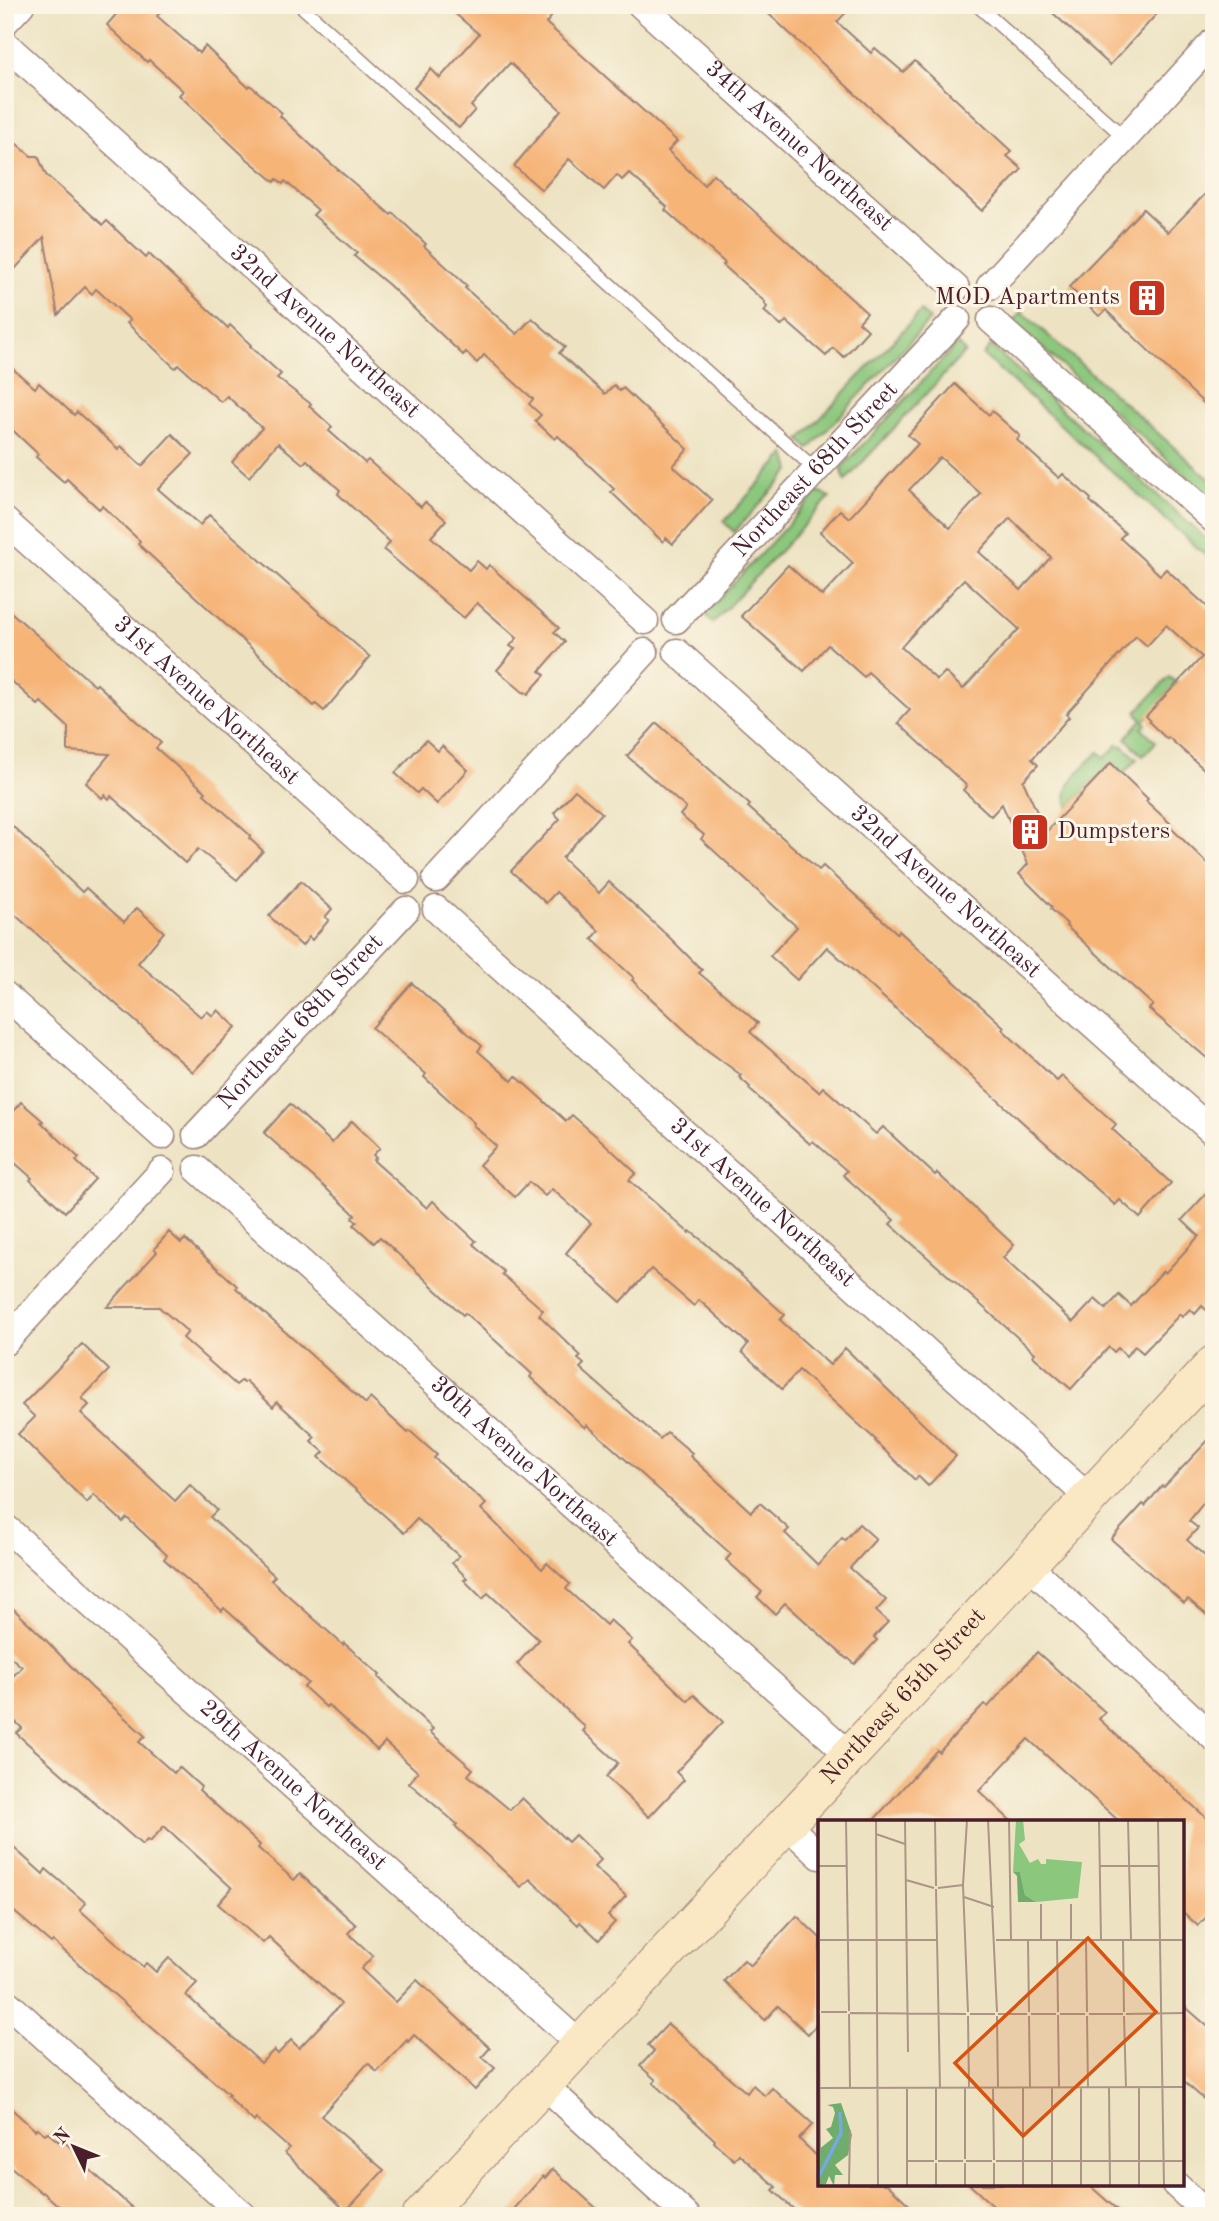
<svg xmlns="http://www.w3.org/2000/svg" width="1219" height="2221" font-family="'Old Standard TT',serif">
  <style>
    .green { fill: #8bc77c; stroke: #6a7354; stroke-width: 2 }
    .building { fill: #f6b477; fill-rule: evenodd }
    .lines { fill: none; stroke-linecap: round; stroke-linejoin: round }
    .lane-casing { stroke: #9c8177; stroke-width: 15 }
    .street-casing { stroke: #9c8177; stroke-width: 29 }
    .secondary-casing { stroke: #9c8177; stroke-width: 39 }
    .lane { stroke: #fff; stroke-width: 12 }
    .street { stroke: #fff; stroke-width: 26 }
    .secondary { stroke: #fae7c3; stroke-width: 37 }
    .labels { text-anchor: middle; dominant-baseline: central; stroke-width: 6; stroke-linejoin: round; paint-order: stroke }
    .street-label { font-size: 24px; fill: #4a1f2b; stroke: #fcf5e5 }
    .poi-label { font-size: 24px; fill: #4a1f2b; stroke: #fcf5e5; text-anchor: end }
    .inset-river { fill: none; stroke: #75a9e2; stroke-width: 3.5 }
    .inset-road { fill: none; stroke: #ac9586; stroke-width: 2 }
    .view { fill: #d8530f; fill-opacity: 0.15; stroke: #d8530f; stroke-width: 3.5 }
    .inset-edge { fill: none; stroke: #4a1f2b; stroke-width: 3.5 }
  </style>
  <rect width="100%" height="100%" fill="#fcf5e5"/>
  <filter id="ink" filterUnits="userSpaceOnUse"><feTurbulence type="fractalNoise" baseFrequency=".0143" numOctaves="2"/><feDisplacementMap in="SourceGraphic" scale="14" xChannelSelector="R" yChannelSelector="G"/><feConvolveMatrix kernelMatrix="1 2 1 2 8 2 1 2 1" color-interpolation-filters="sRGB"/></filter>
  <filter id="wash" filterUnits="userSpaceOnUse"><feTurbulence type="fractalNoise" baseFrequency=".00686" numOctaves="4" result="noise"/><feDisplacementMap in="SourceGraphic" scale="28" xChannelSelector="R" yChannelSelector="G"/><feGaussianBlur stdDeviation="1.57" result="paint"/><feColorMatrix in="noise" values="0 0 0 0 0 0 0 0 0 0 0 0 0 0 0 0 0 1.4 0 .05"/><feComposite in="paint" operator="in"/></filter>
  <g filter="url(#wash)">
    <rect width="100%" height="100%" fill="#ede3c3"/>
    <g class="green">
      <polygon points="921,311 930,320 809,449 800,440"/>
      <polygon points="1022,312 1214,483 1214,501 1013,322"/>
      <polygon points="957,344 965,352 845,481 841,468"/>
      <polygon points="991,346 1214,546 1214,563 983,355"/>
      <polygon points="786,453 791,470 734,532 724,522"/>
      <polygon points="818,492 830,497 713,623 705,614"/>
      <polygon points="1169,677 1177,683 1144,721 1146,724 1142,728 1156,742 1143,756 1126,738 1142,719 1136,712"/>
      <path d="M 1117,745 L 1123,746 L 1137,759 L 1123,774 L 1111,763 L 1069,808 C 1058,785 1084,767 1099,752 L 1105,758 Z"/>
    </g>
    <g id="blocks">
      <g class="building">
        <polygon points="124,5 167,5 157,16 199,53 205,46 248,87 250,85 282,113 280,116 328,161 391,215 393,213 426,244 424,246 467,286 465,288 517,334 532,318 565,347 559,353 605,394 614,385 620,391 623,388 688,449 673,466 712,500 673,544 666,538 663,542 611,492 614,489 558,436 555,439 535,421 541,415 529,404 533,399 484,355 477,363 466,352 463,355 389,285 354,256 357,253 313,215 318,210 285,181 283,184 277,179 275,182 246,158 179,95 183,91 149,60 147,62 107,25"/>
        <polygon points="445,5 540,5 552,16 546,23 677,141 668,151 704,185 713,174 867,313 859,322 868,330 844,357 833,348 826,356 786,321 781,326 764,311 767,307 764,303 765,302 723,265 725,263 665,210 667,207 629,173 622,180 617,175 604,190 569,159 542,190 514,166 561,110 510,63 471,106 475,110 459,128 414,88 431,69 440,78 479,34"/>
        <polygon points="759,5 853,5 837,22 871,53 875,48 903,72 915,61 1012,152 1007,156 1022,169 982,211"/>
        <polygon points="1044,5 1165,5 1110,65"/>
        <polygon points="5,134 31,156 38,156 46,175 103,225 107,221 146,258 149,254 228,328 230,325 251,345 250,346 281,374 277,378 311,404 309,406 332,427 329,431 365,463 368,460 421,507 425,502 446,520 431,537 469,570 477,561 486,569 489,565 559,628 554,632 565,642 540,671 545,675 528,694 525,692 524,693 497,670 515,649 510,646 517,638 477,603 464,618 384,550 390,542 338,494 340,490 307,460 303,464 278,443 249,477 232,462 262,428 227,396 221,402 179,365 175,368 127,323 130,320 96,289 92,294 85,287 58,315 44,237 5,280"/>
        <polygon points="1214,185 1214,413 1106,310 1099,316 1069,287 1143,209 1168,232"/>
        <polygon points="5,362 35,388 39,383 74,415 77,412 118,449 121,446 142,466 172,434 193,454 158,489 200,525 209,515 370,657 324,711 316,704 314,706 237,635 138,544 140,541 102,506 99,509 67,479 64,482 36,457 38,454 5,423"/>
        <path d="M 955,384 L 989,415 L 992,411 L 1020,436 L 1017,440 L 1059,478 L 1063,474 L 1091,499 L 1090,501 L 1125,533 L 1120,538 L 1160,575 L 1166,569 L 1214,613 L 1214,778 L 1168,737 L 1167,739 L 1149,722 L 1150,720 L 1146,716 L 1202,657 L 1166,625 L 1147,646 L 1136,636 L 1066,714 L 1069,717 L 1032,759 L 1038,765 L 1023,781 L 1046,832 L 1111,763 L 1148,799 L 1146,801 L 1170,823 L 1168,825 L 1214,870 L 1214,1064 L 1149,1009 L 1153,1005 L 1066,926 L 1067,924 L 1051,909 L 1052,907 L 1019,874 L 1028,864 L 1002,804 L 991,816 L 963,790 L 967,786 L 898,723 L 910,710 L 868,672 L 864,677 L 828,645 L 804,671 L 741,616 L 788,565 L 822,596 L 853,563 L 820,532 L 840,510 L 849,518 L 918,444 L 908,435 ZM 940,457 L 981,494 L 950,528 L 909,490 ZM 1010,518 L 1051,557 L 1021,590 L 979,552 ZM 964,579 L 1019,629 L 963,689 L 945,672 L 937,680 L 901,647 Z"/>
        <polygon points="5,607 95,686 97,684 161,743 156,748 206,792 204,794 251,836 249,838 263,851 237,880 198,849 185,863 111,796 109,799 105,795 102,798 86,783 110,754 68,751 68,727 41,702 38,705 5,675"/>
        <polygon points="657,723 750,805 748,807 819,870 823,866 897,933 899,931 1004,1027 1002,1029 1057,1081 1062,1076 1116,1124 1112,1129 1171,1183 1140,1218 1120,1200 1115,1205 827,947 797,980 770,956 797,927 701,839 704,835 680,815 686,808 627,756"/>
        <polygon points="426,740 438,751 442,746 468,770 437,804 421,789 417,793 395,773"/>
        <polygon points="575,790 602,813 562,858 599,893 609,882 670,938 702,970 699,973 758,1023 750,1032 819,1092 823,1087 876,1134 883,1127 935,1175 937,1173 1014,1245 1003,1258 1073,1322 1095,1299 1106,1309 1119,1295 1131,1306 1163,1271 1165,1273 1199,1236 1182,1220 1214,1185 1214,1317 1202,1306 1195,1314 1190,1309 1182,1317 1180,1314 1143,1353 1135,1346 1126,1356 1118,1348 1114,1352 1109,1347 1071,1389 1033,1356 1035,1353 890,1224 894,1220 843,1175 847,1171 813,1141 810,1144 749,1089 750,1087 739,1077 741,1075 703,1047 642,990 632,980 634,978 592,939 599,931 556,892 546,903 511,871 560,819 554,813"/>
        <polygon points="5,819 82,892 86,888 124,922 137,908 164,932 138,963 201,1017 207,1011 213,1016 218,1010 236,1027 193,1072 5,906"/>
        <polygon points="301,881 332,909 325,917 329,920 312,940 309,937 302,946 269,916"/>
        <polygon points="412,983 482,1046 478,1051 512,1081 516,1076 566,1121 572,1115 603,1142 636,1173 629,1180 689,1233 690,1231 703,1241 785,1315 780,1320 830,1365 845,1348 956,1456 928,1486 918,1476 915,1480 875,1441 876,1440 799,1370 782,1389 742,1352 748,1344 699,1300 694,1306 651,1269 621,1302 566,1253 591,1223 552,1189 545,1196 529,1182 515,1197 479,1165 496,1146 473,1125 474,1123 424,1077 426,1074 372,1028"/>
        <polygon points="21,1102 43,1121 41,1122 79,1158 76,1161 95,1179 65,1212 30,1180 32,1178 5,1154 5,1120"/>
        <polygon points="290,1104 332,1143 352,1121 380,1148 373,1155 376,1158 373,1160 427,1208 433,1201 476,1241 473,1244 504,1272 502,1274 543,1310 539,1315 581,1356 578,1359 584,1364 580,1368 660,1439 667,1432 692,1453 690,1456 751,1512 760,1503 789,1529 785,1533 818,1565 842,1538 845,1540 859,1524 876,1539 850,1568 886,1600 876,1611 888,1622 874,1637 877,1640 855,1664 848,1658 847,1659 785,1603 775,1614 757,1597 762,1592 726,1560 731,1554 587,1425 585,1428 530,1377 532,1374 465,1313 463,1315 380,1237 374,1243 354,1225 357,1222 352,1218 355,1215 349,1209 264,1133"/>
        <polygon points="169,1232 181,1243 185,1239 237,1286 236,1288 366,1404 370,1398 408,1433 410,1431 437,1455 434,1458 486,1504 481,1509 542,1569 547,1563 570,1584 566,1589 606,1625 610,1620 632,1640 628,1644 688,1701 694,1695 723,1722 676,1772 684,1780 649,1817 606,1777 618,1763 583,1731 585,1729 584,1726 517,1664 539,1640 488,1593 483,1599 464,1580 467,1578 452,1563 459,1556 417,1519 404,1533 319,1457 324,1452 311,1441 315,1437 277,1402 273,1407 246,1381 244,1383 241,1381 236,1385 183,1338 188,1332 159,1307 107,1307 157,1252 154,1249"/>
        <polygon points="82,1344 109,1370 82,1398 89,1405 81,1413 175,1501 190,1485 217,1510 210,1517 275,1576 271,1580 343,1645 344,1643 380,1675 378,1677 433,1729 430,1732 473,1769 468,1775 510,1810 522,1798 568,1842 575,1835 601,1860 594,1867 626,1896 608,1916 615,1922 599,1940 580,1922 578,1925 530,1879 521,1887 455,1826 457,1824 409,1783 418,1772 385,1742 377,1750 328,1705 326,1707 304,1687 308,1683 224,1608 222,1611 164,1559 167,1555 127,1518 123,1522 94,1495 87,1503 18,1434 35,1417 22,1405"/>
        <polygon points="1214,1434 1214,1490 1189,1521 1198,1528 1187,1540 1214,1564 1214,1621 1188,1599 1184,1603 1111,1539 1143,1504 1145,1506 1162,1486 1164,1487"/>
        <polygon points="5,1601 39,1633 91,1687 145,1736 139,1742 174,1773 179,1767 201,1787 199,1790 260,1845 258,1848 294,1880 300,1874 356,1925 348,1933 373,1956 361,1969 396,2002 417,1980 490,2048 482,2057 495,2068 475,2090 414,2035 408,2042 407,2040 377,2072 368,2063 321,2116 384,2170 346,2211 285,2153 289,2148 256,2119 254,2122 227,2096 229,2095 53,1941 51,1943 5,1904 5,1840 43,1874 46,1869 86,1903 80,1910 143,1967 146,1963 156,1972 169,1958 197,1983 186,1995 261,2063 274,2050 278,2054 291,2040 299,2048 341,2004 269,1937 263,1943 218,1904 232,1888 164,1826 150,1842 147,1840 142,1845 16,1733 22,1728 5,1712 5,1684 22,1667 5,1652"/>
        <polygon points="1037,1652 1105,1712 1099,1719 1214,1825 1214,1909 1198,1926 1182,1911 1182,1822 1120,1822 1028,1739 979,1791 1012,1822 872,1822 937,1750 939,1752 984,1704 988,1707"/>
        <polygon points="797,1916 820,1938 820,2021 808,2034 778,2006 765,2020 724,1981 744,1960 750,1966"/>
        <polygon points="1182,2004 1214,2032 1214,2108 1182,2080"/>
        <polygon points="668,2024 747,2093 753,2085 765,2096 772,2088 813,2124 799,2139 820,2159 820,2184 887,2184 921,2216 801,2216 773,2190 776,2187 739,2154 734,2160 714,2142 715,2140 653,2083 656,2080 640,2066 654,2051 648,2045"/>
        <polygon points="5,2103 35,2130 37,2128 45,2134 47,2132 59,2142 61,2139 79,2155 77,2158 141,2216 70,2216 43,2192 42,2193 5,2162"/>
        <polygon points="553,2169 605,2216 508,2216 543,2176 545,2178"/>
        <polygon points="969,2184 1088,2184 1124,2216 1004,2216"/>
      </g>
    </g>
  </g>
  <g filter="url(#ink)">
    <use href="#blocks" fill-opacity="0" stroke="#9c8177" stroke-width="2"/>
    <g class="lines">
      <g class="lane-casing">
        <g id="lane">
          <polyline points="300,5 817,471"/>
          <polyline points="977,5 1125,138"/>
        </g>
      </g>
      <g class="street-casing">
        <g id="street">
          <path id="s1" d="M 641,5 L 956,288"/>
          <polyline points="5,22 21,5"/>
          <path id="s2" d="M 5,44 L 645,621"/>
          <polyline points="990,286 1214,41"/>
          <polyline points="991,320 1214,520"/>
          <path id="s3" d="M 5,521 L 406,880"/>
          <path id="s4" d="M 676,620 L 957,319"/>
          <path id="s5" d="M 677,652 L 1214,1133"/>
          <polyline points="436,879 645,652"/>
          <path id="s6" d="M 436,909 L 1088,1497"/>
          <polyline points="5,995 162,1136"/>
          <path id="s7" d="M 196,1135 L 406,910"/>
          <path id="s8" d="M 197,1169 L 851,1756"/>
          <polyline points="5,1342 162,1171"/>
          <path id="s9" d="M 5,1527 L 581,2045"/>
          <polyline points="1027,1564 1214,1738"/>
          <polyline points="787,1825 820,1856"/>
          <polyline points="5,2001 244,2216"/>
          <polyline points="544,2085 687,2216"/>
          <polyline points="1175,2184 1209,2216"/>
        </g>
      </g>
      <g class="secondary-casing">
        <g id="secondary">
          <path id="s10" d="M 421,2216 C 686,1933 949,1647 1214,1364"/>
        </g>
      </g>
      <use href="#lane" class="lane"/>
      <use href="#street" class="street"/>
      <use href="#secondary" class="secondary"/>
    </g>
  </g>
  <defs>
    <g id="building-square" transform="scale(2.0125)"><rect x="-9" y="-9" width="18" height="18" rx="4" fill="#c8321e" stroke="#fcf5e5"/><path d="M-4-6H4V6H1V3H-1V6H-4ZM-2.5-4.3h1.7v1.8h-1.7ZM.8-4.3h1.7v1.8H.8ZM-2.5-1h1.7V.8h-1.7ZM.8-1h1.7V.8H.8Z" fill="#fff"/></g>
  </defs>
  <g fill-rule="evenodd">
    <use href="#building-square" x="1147" y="298"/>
    <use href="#building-square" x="1030" y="832"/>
  </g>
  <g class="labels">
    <g class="street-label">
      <text stroke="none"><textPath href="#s1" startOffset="212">34th Avenue Northeast</textPath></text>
      <text stroke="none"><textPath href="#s2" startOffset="430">32nd Avenue Northeast</textPath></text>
      <text stroke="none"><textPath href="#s4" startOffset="205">Northeast 68th Street</textPath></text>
      <text stroke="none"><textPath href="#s3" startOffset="270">31st Avenue Northeast</textPath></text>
      <text stroke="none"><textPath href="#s5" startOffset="360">32nd Avenue Northeast</textPath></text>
      <text stroke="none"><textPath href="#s7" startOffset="154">Northeast 68th Street</textPath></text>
      <text stroke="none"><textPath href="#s6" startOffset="439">31st Avenue Northeast</textPath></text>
      <text stroke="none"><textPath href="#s8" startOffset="439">30th Avenue Northeast</textPath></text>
      <text stroke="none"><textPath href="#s10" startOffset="709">Northeast 65th Street</textPath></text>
      <text stroke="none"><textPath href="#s9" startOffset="387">29th Avenue Northeast</textPath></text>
    </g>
    <g class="poi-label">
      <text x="1120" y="298">MOD Apartments</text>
      <text x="1057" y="832" text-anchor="start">Dumpsters</text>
    </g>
  </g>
  <g transform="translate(818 1820)">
    <rect width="366" height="366" fill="#ede3c3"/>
    <path d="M 198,0 L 205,0 L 207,20 L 201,24 L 212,43 L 220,39 L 223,44 L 228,44 L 228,39 L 264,42 L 260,78 L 218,82 L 207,75 L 202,52 L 195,52 Z" fill="#8bc77c"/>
    <path d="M 195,52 L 202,52 L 207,75 L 218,82 L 200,82 L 199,56 ZM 23,283 L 34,315 L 30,335 L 17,345 L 25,355 L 17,355 L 16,366 L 11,356 L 8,364 L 0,366 L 0,330 L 15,318 L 8,309 L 13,307 L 17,293 L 15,287 L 9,285 Z" fill="#70ac6c"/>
    <path class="inset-river" d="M 0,358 L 23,313 L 22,292"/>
    <path class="inset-road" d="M 28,0 L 31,191M 58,0 L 60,366M 87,0 L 90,232M 117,0 L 118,66M 149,0 L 145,65 L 150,192M 170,0 L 179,192M 191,0 L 193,120M 281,0 L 283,120M 310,0 L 313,120M 340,0 L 346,366M 58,14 L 87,24M 0,46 L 29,46M 282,46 L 340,46M 88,60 L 116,68M 120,68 L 145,65M 118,69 L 122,268M 146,77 L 176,87M 223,84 L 223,120M 253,84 L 253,120M 2,120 L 119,120M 178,120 L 366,120M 210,120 L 211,192M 268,120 L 269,192M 239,121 L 240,192M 305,121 L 306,192M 0,122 L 1,190M 3,192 L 29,192M 1,193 L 2,330M 32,193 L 148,194M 31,194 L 32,268M 152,194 L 177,194M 180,194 L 209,194M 213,194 L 238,194M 242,194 L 267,194M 271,194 L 305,194M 308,194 L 366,193M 240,195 L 241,267M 150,196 L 151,268M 179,196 L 180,268M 211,196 L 212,268M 269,196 L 270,268M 306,196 L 308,268M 0,268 L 366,267M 89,268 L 89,366M 175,268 L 176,340M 205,268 L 205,366M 234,268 L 234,366M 263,268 L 263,366M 291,268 L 292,366M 147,339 L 147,268M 118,340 L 118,268M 89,341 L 116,341M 120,341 L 145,341M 148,341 L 174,341M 178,341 L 366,341M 118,343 L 118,366M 147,343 L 147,366M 176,343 L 176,366M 31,366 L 32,310M 321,366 L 321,268"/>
    <path class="view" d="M 270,118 L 338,192 L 205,316 L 137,243 Z"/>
    <rect width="366" height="366" class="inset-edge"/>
  </g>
  <rect width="1219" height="2221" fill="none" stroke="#fcf5e5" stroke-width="28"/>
  <g transform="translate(74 2147) rotate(313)" stroke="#fcf5e5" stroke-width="5" paint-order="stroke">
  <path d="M0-5L12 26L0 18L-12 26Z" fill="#4a1f2b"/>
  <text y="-10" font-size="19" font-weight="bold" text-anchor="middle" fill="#4a1f2b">N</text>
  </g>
</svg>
